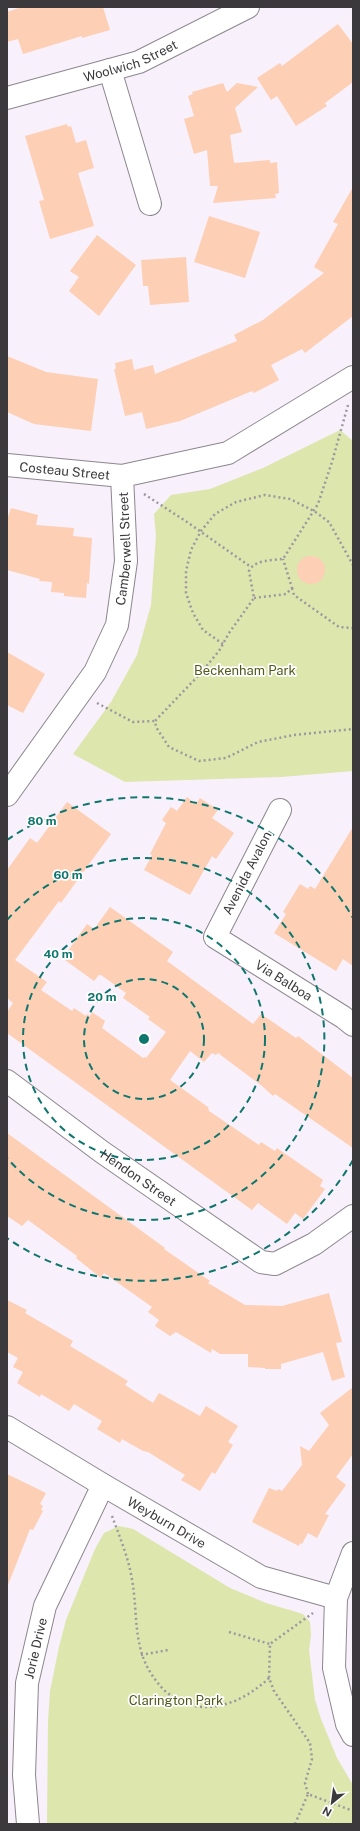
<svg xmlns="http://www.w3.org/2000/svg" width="360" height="1831" font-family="'Public Sans',sans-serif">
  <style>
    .green { fill: #dce6ad }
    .building { fill: #fdcfb5 }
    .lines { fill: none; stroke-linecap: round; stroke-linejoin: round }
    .minor-casing { stroke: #8d868e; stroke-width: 24 }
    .path { stroke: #9d989f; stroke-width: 2.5; stroke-dasharray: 2 3; stroke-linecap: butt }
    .minor { stroke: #fff; stroke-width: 22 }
    .ring { fill: none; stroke: #0f766e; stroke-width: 2; stroke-dasharray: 7 5 }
    .labels { text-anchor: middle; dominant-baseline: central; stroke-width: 3.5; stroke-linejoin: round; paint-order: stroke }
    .street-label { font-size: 13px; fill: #3c393d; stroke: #fff }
    .park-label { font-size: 13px; fill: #525a1a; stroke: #fff }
    .centre { fill: #0f766e; stroke: #fff; stroke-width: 2 }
    .ring-label { font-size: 12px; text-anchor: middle; font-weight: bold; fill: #0f766e; stroke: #fff; stroke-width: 3.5; stroke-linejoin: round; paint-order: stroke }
  </style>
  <rect width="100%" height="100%" fill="#f8f0fa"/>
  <g class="green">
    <polygon points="340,430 353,441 353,771 281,777 125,782 73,754 111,702 137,655 151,605 156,536 154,514 171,495 210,489 263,468"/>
    <polygon points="119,1526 133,1529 230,1588 266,1603 303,1614 310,1622 311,1635 309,1650 315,1700 321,1719 337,1758 353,1785 353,1824 47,1824 48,1722 50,1691 59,1647 66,1620 95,1549 104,1533"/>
  </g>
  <g class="building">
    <polygon points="22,7 103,7 110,30 82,38 82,36 23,54 18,39 7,42 7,12"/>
    <polygon points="338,24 353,44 353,82 325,103 327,106 296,126 277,96 271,100 257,78 280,63 282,66"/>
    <polygon points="223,83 227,92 237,83 258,87 235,108 242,132 230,135 234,163 270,160 270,163 277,162 279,193 275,194 276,198 213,203 218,186 210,186 207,150 194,154 184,119 194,116 188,96 193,94 192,92"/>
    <polygon points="67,124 68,127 71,126 76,143 86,140 94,168 78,173 94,226 50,239 39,201 44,200 25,136"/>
    <polygon points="353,187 353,316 305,353 302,349 271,365 279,380 254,393 252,391 180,421 146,429 142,412 125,416 114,369 116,369 115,363 132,359 134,370 153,365 155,374 237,341 234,335 263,320 324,273 314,267 338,224 333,222"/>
    <polygon points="209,216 260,232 245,278 194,262"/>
    <polygon points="97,235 136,265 99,316 69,291 79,277 70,271"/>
    <polygon points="186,257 189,302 150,305 148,286 143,286 141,260"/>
    <polygon points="7,356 46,372 98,379 91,431 34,424 7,412"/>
    <polygon points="11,508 38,515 36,525 74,528 73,536 92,538 89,584 87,583 86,598 64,596 64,593 51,592 52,582 39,581 40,579 7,570 7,520"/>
    <circle cx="311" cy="570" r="14"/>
    <polygon points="7,652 45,674 23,713 7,705"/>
    <polygon points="187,797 196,804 200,798 218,810 212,818 234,833 216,859 212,856 190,895 144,870 152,855 150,854 166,823 162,820 171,807 177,811"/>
    <polygon points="67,802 111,834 71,889 61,903 59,901 15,960 47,982 41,990 72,1011 74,1008 86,1016 87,1014 90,1016 92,1012 105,1021 102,1028 143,1058 145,1057 146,1058 166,1032 148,1019 150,1017 123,998 126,993 101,975 99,975 94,981 65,960 70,952 68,951 87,924 94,929 110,907 173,952 167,961 253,1024 261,1014 296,1038 298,1036 353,1078 353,1148 275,1094 273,1096 262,1086 218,1053 216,1055 212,1053 204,1062 190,1051 170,1080 208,1107 209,1111 259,1145 261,1142 275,1151 277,1148 323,1180 320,1186 325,1189 303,1219 295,1213 287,1224 258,1203 252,1210 7,1033 7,1012 13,1003 7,998 7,870 30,838 37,843"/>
    <polygon points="353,827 353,966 343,959 336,971 274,933 286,914 283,912 300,884 308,889 310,886 315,889"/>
    <polygon points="7,1133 165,1248 164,1249 210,1281 208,1283 245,1305 282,1306 329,1293 342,1342 336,1343 345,1377 332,1381 323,1352 281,1364 281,1369 265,1369 265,1368 248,1367 248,1354 220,1354 212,1349 211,1353 176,1332 170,1336 155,1326 159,1320 148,1312 152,1307 104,1273 101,1278 76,1258 77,1256 28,1220 22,1226 7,1216"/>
    <polygon points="7,1300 27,1310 25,1313 73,1341 70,1346 128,1381 125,1385 153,1403 159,1393 200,1416 206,1406 238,1426 228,1442 233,1445 215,1474 212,1472 200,1491 181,1480 185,1475 148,1452 143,1451 122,1439 120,1443 97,1429 102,1421 74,1404 69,1411 41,1394 40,1397 17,1383 23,1372 13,1367 18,1358 7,1352"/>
    <polygon points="353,1387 353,1454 336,1477 346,1485 325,1514 329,1515 317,1538 308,1533 302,1544 300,1543 299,1546 252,1522 269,1488 277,1491 278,1489 282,1491 302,1465 300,1446 309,1451 329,1425 320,1413"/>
    <polygon points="7,1474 46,1493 40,1504 43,1506 41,1510 43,1511 33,1530 30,1529 8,1585 7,1585"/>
  </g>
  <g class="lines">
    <g class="minor-casing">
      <g id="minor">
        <polyline points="110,70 150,204"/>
        <path id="s1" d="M 7,98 L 139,62 L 248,7"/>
        <path id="s2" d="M 7,465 L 122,476"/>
        <path id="s3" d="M 7,795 L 95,672 L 117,625 L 126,561 L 122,476 L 228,453 L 353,377"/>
        <path id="s4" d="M 280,810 L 215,937 L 343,1017 L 353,1025"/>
        <path id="s5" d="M 7,1081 L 102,1152 L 261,1262 L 275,1264 L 314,1244 L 353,1216"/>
        <path id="s6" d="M 7,1427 L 103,1485 L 261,1577 L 336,1598"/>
        <polyline points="353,1553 336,1598 334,1668 347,1724 353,1735"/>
        <path id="s7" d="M 28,1824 L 24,1775 L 27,1683 L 45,1606 L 103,1485"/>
      </g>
    </g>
    <g class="path">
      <path d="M 348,405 L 332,462 L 318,504 L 283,559 C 272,560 254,560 249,571 L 254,598 L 229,633 L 219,651 L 199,675 L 155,721 L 156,727 L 169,747 L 199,761 L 226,758 L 258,742 L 294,735 L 353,729"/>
      <polyline points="144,494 187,522 251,567"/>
      <polyline points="292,588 294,595 339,627 353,628"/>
      <polyline points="254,598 286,594 292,588 283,559"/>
      <polyline points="223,644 203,630 193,613 186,593 186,571 191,550 201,531 215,514 236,502 265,495 290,499 314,511 329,522 353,565"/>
      <polyline points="97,703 133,722 155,721"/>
      <path d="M 112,1516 C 119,1535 127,1554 131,1574 C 140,1618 129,1654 164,1690 C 175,1700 187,1706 202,1707 C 228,1708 251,1695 269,1678"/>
      <polyline points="229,1632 270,1644"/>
      <polyline points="141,1655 168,1650"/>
      <polyline points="308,1794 305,1783 312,1759 310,1743 274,1691 269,1678 270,1644 313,1613"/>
      <polyline points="295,1824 308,1794 353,1811"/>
    </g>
    <use href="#minor" class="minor"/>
  </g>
  <g class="ring">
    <circle cx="144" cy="1039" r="60"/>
    <circle cx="144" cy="1039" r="121"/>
    <path d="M7 920A181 181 0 1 1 7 1158"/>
    <path d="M353 1160A241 241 0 0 1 7 1238M7 840A241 241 0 0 1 353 918"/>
  </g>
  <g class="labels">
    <g class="street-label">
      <text stroke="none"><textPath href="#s1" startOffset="129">Woolwich Street</textPath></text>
      <text stroke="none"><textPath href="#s2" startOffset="58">Costeau Street</textPath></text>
      <text stroke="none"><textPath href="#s3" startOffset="280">Camberwell Street</textPath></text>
      <text transform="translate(247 873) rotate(-63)">Avenida Avalon</text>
      <text stroke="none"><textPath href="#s4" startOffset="224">Via Balboa</textPath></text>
      <text stroke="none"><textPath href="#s5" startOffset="163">Hendon Street</textPath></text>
      <text stroke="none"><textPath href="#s6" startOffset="186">Weyburn Drive</textPath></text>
      <text stroke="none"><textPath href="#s7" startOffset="177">Jorie Drive</textPath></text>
    </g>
    <g class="park-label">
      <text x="245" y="670">Beckenham Park</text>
      <text x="176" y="1700">Clarington Park</text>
    </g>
  </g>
  <circle cx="144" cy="1039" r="6" class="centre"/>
  <g class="ring-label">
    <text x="42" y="825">80 m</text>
    <text x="68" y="879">60 m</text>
    <text x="58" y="958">40 m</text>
    <text x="102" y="1001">20 m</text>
  </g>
  <rect width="360" height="1831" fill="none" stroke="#3c393d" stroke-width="16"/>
  <g transform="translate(332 1803) rotate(209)" stroke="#ffffff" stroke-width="3" paint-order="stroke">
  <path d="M0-3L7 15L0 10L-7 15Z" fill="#3c393d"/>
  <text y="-6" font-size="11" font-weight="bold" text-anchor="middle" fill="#3c393d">N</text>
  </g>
</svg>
